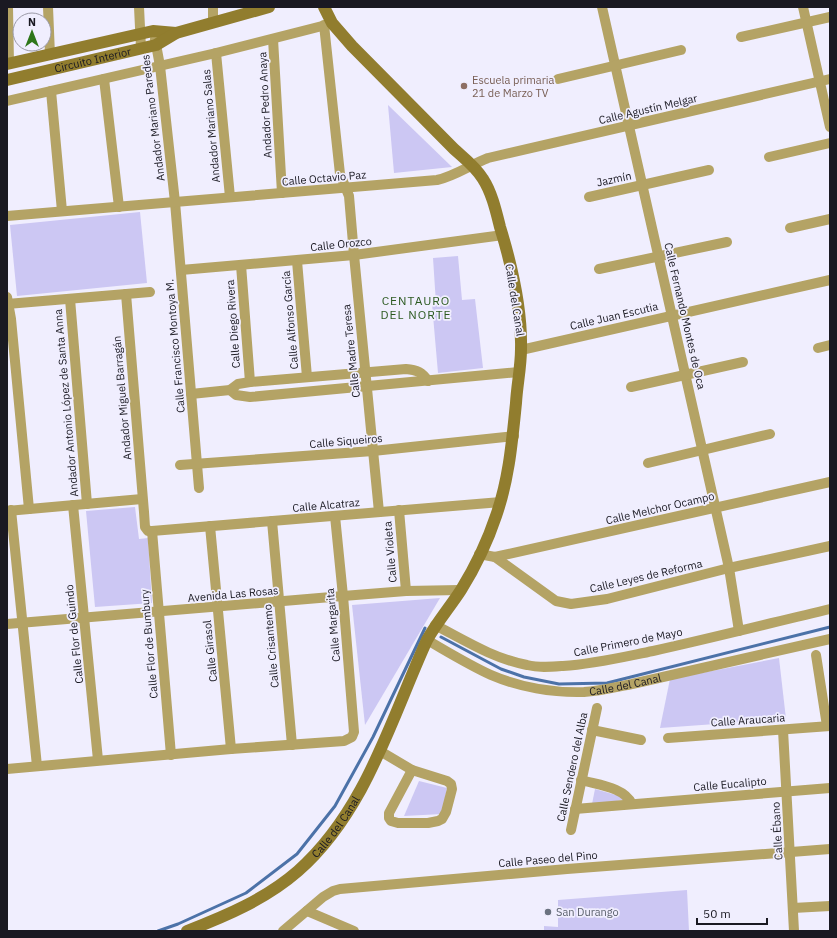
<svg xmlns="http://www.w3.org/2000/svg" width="837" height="938" font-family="'IBM Plex Sans',sans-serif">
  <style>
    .green { fill: #ccc7f3 }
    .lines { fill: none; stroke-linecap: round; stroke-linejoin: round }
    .stream { stroke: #4c72a8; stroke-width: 3 }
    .street { stroke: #b4a365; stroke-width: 10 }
    .secondary { stroke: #917d2e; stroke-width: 12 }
    .education-dot { fill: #8d6e63; stroke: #f0eefe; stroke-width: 1.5 }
    .worship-dot { fill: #6b7280; stroke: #f0eefe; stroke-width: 1.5 }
    .labels { text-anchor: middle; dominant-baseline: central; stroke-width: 3.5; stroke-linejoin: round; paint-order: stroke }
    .street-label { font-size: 11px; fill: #1a1922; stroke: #f0eefe }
    .education-label { font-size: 11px; fill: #785e54; stroke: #f0eefe; text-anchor: start }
    .worship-label { font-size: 11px; fill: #5b616d; stroke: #f0eefe; text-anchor: start }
    .neighbourhood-label { font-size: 12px; letter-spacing: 1px; fill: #2b5920; stroke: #f0eefe }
  </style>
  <rect width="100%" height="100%" fill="#f0eefe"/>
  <g class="green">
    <polygon points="388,105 452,167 394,173"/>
    <polygon points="140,212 147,283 17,296 10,225"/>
    <polygon points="458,256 462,300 475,299 483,368 438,373 432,304 436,304 433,258"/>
    <polygon points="135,507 139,539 148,538 152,603 95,607 86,511"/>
    <polygon points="440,598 365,725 352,605"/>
    <polygon points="779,658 786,719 660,728 670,679"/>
    <polygon points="419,781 447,788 442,814 404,816"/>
    <polygon points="595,789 623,797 624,800 592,804"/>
    <polygon points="687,890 689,931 544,931 544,926 558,927 558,900"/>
  </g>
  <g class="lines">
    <g class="stream">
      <polyline points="441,637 501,669 524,677 559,684 607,683 830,627"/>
      <polyline points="158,931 178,924 246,893 297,854 335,806 373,737 425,628"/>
    </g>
    <g class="street">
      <polyline points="8,7 9,64"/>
      <polyline points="48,7 50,55"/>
      <polyline points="139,7 141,48"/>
      <polyline points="213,7 213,21"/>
      <polyline points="602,7 729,568 739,631"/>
      <polyline points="803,7 830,127"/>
      <polyline points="324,25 340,174 349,196 354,255 379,512"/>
      <polyline points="741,37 830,17"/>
      <polyline points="155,39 160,66 175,202 199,488"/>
      <polyline points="273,39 282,193"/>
      <polyline points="216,53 230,197"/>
      <polyline points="104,79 119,207"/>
      <polyline points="558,79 681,50"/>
      <polyline points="51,91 62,211"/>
      <polyline points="7,101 216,53 330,24"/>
      <polyline points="769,157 830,143"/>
      <polyline points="589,197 709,170"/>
      <path d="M 7,216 L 437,180 C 455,176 470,165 488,158 L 830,79"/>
      <polyline points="790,228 830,219"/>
      <polyline points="297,261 307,377"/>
      <polyline points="241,265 250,382"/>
      <polyline points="599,269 727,242"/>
      <polyline points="181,270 354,255 503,235"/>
      <polyline points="126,294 144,512 145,527 148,531 152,531 501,502"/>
      <polyline points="7,297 11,319 29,509"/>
      <polyline points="70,299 87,504"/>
      <polyline points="7,304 150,292"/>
      <polyline points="818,348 830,345"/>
      <polyline points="521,350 830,280"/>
      <polyline points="631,387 743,362"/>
      <polyline points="230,390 236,395 250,397 519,372"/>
      <path d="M 191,394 L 230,390 L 238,384 L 250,382 L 406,369 C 417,370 422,372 428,381"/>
      <polyline points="648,463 770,434"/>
      <polyline points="180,465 373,451 514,436"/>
      <polyline points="73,505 98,760"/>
      <polyline points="11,510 37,766"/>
      <polyline points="399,510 406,591"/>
      <polyline points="7,511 142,499"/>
      <polyline points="272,521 292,745"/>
      <polyline points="210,526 231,749"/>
      <polyline points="152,531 171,755"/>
      <polyline points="479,554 495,557 556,601 571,604 607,599 729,568 830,546"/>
      <polyline points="495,557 830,482"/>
      <polyline points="7,624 343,596 406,591 460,590"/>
      <path d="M 435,625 C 464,640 494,659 527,665 C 539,668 550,667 563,666 C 594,664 623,657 653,651 C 712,638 771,623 830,609"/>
      <path id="s1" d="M 427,640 C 448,652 469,665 491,675 C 519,687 553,693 584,692 C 600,691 616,687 632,684 L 830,639"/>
      <polyline points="816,655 827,726"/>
      <polyline points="592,730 641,740"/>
      <polyline points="783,730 794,931"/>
      <polyline points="668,738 830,726"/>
      <polyline points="380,751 412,770"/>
      <polyline points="7,769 231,749 344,741 352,737 354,732 343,596 335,516"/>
      <polygon points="412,770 447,781 451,784 452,789 446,812 442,819 438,821 428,823 398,823 391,821 389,818 389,813"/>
      <path d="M 581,780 C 598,785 624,787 632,804"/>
      <polyline points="575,809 830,788"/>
      <polyline points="571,830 597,708"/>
      <polyline points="793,908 830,906"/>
      <polyline points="307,911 354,931"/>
      <polyline points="283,931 323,897 333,891 340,889 567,869 830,849"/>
    </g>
    <g class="secondary">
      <polyline points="7,64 153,31 176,33"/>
      <path id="s2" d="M 7,80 L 156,45 L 176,33 L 269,7"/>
      <path id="s3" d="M 187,931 C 226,916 266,899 298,871 C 366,811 391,719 427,640 C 437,622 450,607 461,590 C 474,569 488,540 496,516 C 509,479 512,442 516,403 C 517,385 521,367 521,349 C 522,309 512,266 500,227 C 496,211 492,193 483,179 C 476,167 464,158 454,149 L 352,46 L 332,23 L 324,7"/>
    </g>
  </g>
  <circle class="education-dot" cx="464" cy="86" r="4"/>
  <circle class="worship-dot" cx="548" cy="912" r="4"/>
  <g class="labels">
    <g class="street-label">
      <text stroke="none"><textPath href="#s2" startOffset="88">Circuito Interior</textPath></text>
      <text transform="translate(265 105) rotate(-93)">Andador Pedro Anaya</text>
      <text transform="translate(648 109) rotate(-13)">Calle Agustín Melgar</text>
      <text transform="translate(153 118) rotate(-97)">Andador Mariano Paredes</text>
      <text transform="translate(211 126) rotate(-95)">Andador Mariano Salas</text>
      <text transform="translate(324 178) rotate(-5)">Calle Octavio Paz</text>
      <text transform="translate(614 179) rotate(-12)">Jazmín</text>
      <text transform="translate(341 244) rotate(-6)">Calle Orozco</text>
      <text transform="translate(515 300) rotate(81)">Calle del Canal</text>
      <text transform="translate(614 316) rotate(-13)">Calle Juan Escutia</text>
      <text transform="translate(685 316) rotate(77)">Calle Fernando Montes de Oca</text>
      <text transform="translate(290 320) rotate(-95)">Calle Alfonso García</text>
      <text transform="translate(233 324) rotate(-94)">Calle Diego Rivera</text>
      <text transform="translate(175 346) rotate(-95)">Calle Francisco Montoya M.</text>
      <text transform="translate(351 351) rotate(-96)">Calle Madre Teresa</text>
      <text transform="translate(122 398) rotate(-95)">Andador Miguel Barragán</text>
      <text transform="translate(66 403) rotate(-95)">Andador Antonio López de Santa Anna</text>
      <text transform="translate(346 441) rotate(-5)">Calle Siqueiros</text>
      <text transform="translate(326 505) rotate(-5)">Calle Alcatraz</text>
      <text transform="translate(660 508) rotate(-13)">Calle Melchor Ocampo</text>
      <text transform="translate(390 552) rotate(-95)">Calle Violeta</text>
      <text transform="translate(646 576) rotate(-13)">Calle Leyes de Reforma</text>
      <text transform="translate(233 594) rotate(-5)">Avenida Las Rosas</text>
      <text transform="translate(333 625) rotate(-95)">Calle Margarita</text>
      <text transform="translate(74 634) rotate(-96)">Calle Flor de Guindo</text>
      <text transform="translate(628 642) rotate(-11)">Calle Primero de Mayo</text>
      <text transform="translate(149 644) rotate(-95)">Calle Flor de Bumbury</text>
      <text transform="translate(271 646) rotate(-95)">Calle Crisantemo</text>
      <text transform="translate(210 651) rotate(-96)">Calle Girasol</text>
      <text stroke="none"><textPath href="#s1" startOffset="210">Calle del Canal</textPath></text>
      <text transform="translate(748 720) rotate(-4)">Calle Araucaria</text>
      <text transform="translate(572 767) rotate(-78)">Calle Sendero del Alba</text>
      <text transform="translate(730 784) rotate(-5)">Calle Eucalipto</text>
      <text stroke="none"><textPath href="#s3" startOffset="185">Calle del Canal</textPath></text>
      <text transform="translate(777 831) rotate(-93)">Calle Ébano</text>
      <text transform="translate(548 859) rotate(-5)">Calle Paseo del Pino</text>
    </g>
    <g class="education-label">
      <text x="472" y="80">Escuela primaria<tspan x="472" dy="13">21 de Marzo TV</tspan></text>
    </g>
    <g class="worship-label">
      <text x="556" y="912">San Durango</text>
    </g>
    <g class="neighbourhood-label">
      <text x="416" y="300">CENTAURO<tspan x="416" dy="14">DEL NORTE</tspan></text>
    </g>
  </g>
  <rect width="837" height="938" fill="none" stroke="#1a1922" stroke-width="16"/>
  <g transform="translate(32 32)"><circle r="19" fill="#f0eefe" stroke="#9a99a6"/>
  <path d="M0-3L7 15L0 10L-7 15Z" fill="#2e7619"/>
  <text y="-6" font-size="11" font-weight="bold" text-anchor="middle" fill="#1a1922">N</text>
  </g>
  <path d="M697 918v6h70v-6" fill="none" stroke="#1a1922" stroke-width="2"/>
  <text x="703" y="918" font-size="12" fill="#1a1922" stroke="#f0eefe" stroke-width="3" paint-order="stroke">50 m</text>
</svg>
